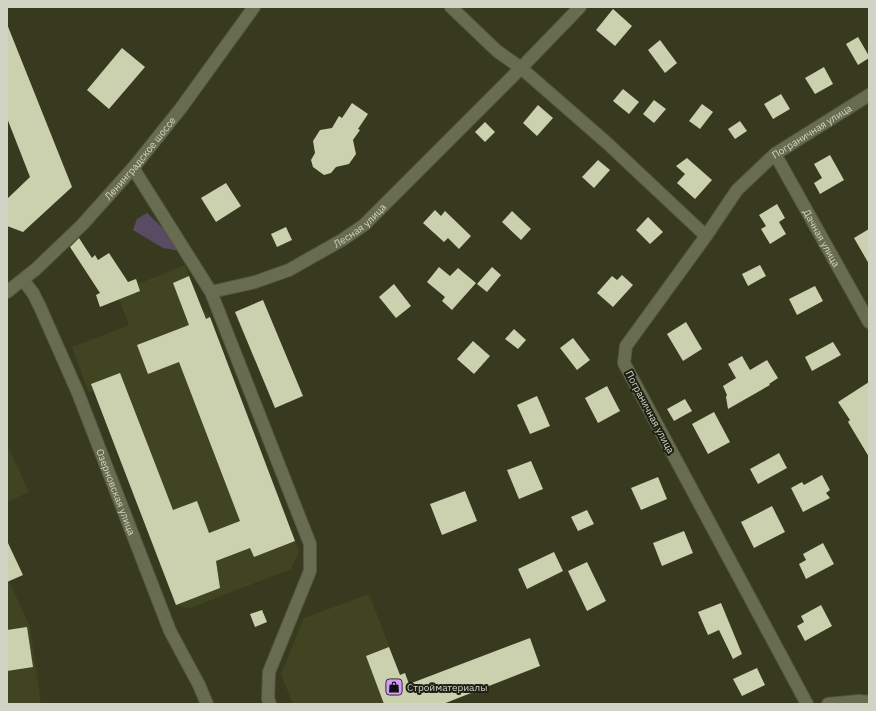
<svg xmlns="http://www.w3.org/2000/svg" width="876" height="711" font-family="'IBM Plex Sans',sans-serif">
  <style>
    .built { fill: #404421 }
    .green { fill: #5a4b64 }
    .building { fill: #cbd0af }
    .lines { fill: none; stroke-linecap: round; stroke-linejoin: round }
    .minor-casing { stroke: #54573f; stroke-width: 14 }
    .minor { stroke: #696d4f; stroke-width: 12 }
    .labels { text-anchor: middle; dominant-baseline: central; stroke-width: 4; stroke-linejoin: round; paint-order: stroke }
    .street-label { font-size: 10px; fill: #d1d4c4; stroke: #1e2014 }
    .poi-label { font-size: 10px; fill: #d1d4c4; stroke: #1e2014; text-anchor: start }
  </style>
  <rect width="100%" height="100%" fill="#373a1e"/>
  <g class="built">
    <polygon points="185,265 201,307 210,317 299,551 291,569 188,609 176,605 94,391 89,393 72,347 129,325 119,299 100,307 96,295 136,279 138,284"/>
    <polygon points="7,445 29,492 7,502"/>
    <polygon points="7,541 23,575 9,581 30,627 41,704 7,704"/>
    <polygon points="369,594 400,674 405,673 416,704 293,704 281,674 304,618"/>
  </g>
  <polygon class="green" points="147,213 176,241 181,251 163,248 133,230 137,219"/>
  <g class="building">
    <polygon points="613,9 632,26 615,46 596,30"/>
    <polygon points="7,24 72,187 23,232 7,226 7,199 30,177 7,118"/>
    <polygon points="858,37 869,56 869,58 858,65 846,44"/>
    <polygon points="660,40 677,63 665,73 648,50"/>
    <polygon points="122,48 145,67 109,109 87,90"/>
    <polygon points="824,67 833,84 815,94 805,78"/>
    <polygon points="623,89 639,102 629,114 613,101"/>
    <polygon points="781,94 790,109 773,119 764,104"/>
    <polygon points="654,100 666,109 654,123 643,114"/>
    <polygon points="352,103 368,114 358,129 360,130 353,140 356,154 349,164 336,167 331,173 324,175 313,167 311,160 315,153 313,141 320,130 332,128 339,116 342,118"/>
    <polygon points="702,104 713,112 700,129 689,121"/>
    <polygon points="538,105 553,118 537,136 523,123"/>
    <polygon points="740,121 747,131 735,139 728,129"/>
    <polygon points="485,122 495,132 485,142 475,132"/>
    <polygon points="830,155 844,180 820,194 814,183 822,178 814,164"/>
    <polygon points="687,158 712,180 695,199 677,183 685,174 676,166"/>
    <polygon points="598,160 610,170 594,188 582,177"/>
    <polygon points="226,183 241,206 216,222 201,198"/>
    <polygon points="777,204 785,218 779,222 786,234 770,244 761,229 766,226 759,215"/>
    <polygon points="435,210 441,216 445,211 471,236 459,249 448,238 444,242 423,223"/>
    <polygon points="512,211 531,229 521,240 502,222"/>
    <polygon points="648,217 663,232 650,244 636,230"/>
    <polygon points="286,227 292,240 277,247 271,234"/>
    <polygon points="869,229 869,264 854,238"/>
    <polygon points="79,238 92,258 95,255 98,260 109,253 128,282 136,279 140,291 100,307 96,295 100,293 70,247"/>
    <polygon points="760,265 766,276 748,286 742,274"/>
    <polygon points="439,267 450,276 458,268 476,283 452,310 442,301 445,297 427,282"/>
    <polygon points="492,267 501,275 487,292 477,284"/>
    <polygon points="622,275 633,285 613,307 597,293 612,276 617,280"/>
    <polygon points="189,276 206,319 210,317 295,541 254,557 250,548 216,561 220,588 176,605 91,384 120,373 173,510 197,501 209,533 240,521 179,362 148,374 137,345 189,325 173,283"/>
    <polygon points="394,284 411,306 396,318 379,297"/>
    <polygon points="815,286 823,301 797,315 789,299"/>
    <polygon points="263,300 303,396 275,408 235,312"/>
    <polygon points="686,322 702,349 683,361 667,334"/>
    <polygon points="514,329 526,340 518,349 505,339"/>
    <polygon points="573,338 590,360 577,370 560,348"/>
    <polygon points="473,341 490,356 474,374 457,359"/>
    <polygon points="833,342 841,355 812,371 805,357"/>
    <polygon points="742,356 750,370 767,360 778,378 769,384 770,385 728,409 726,397 727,395 723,386 736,378 728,364"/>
    <polygon points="869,382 869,457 848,422 850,420 838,402"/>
    <polygon points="607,386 620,411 598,423 585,398"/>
    <polygon points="537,396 550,426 530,434 517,405"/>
    <polygon points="685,399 692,411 674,421 667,409"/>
    <polygon points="714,412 730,442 708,454 692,424"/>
    <polygon points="779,453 787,468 758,484 750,469"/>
    <polygon points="531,461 543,489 519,499 507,470"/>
    <polygon points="822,475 830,490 826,493 830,498 803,512 791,488 802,482 804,485"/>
    <polygon points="658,477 667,499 641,510 631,488"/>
    <polygon points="465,491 477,521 442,535 430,504"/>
    <polygon points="772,506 785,532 754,548 741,522"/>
    <polygon points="587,510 594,524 578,531 571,517"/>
    <polygon points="684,531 693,553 662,566 653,543"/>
    <polygon points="7,541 23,575 7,582"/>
    <polygon points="823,543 834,564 806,579 799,564 806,560 803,554"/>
    <polygon points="554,552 563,571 527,589 518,569"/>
    <polygon points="587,562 606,601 587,611 568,571"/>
    <polygon points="721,603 742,654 733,659 719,630 708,635 698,612"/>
    <polygon points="821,605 832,626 805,641 797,626 804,622 801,616"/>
    <polygon points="262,610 267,622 255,627 250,614"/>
    <polygon points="27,627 33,667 7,671 7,630"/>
    <polygon points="530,638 540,666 443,704 384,704 366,656 389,647 400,675 405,673 409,684"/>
    <polygon points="757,668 765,685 742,696 733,679"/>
  </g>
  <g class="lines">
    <g class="minor-casing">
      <g id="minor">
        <polyline points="451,7 497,51 521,68 607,143 706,236"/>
        <path id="s1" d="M 775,154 L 869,322"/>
        <polyline points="133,168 211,292 310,544 310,571 269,672 268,699 270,704"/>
        <path id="s2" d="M 23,280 L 33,293 L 40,307 L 78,393 L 170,631 L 199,685 L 207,704"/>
        <path id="s3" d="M 7,292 L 36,269 L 82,225 L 133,168 L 181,108 L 254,7"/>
        <path id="s4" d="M 211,292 L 255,282 L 289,270 L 342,240 L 364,225 L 521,68 L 580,7"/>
        <path id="s5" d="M 807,704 L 624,363 L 626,346 L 706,236 L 737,190 L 775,154 L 869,95"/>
        <polyline points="828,704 859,701 869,702"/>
      </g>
    </g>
    <use href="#minor" class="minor"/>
  </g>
  <defs>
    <g id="shop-square" transform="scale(0.9)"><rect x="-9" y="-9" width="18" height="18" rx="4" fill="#d59bfa" stroke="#1e2014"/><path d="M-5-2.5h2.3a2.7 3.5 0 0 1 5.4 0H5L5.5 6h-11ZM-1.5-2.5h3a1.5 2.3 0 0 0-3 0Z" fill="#111"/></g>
  </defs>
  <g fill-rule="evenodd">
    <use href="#shop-square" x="394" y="687"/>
  </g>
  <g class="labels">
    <g class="street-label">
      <text stroke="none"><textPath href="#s5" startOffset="691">Пограничная улица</textPath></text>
      <text stroke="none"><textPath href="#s3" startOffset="189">Ленинградское шоссе</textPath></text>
      <text stroke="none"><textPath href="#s4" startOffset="165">Лесная улица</textPath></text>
      <text stroke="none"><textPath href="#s1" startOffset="96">Дачная улица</textPath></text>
      <text transform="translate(650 412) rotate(62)">Пограничная улица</text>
      <text stroke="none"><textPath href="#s2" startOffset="232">Озерновская улица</textPath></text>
    </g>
    <g class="poi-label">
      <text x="407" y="687">Стройматериалы</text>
    </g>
  </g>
  <rect width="876" height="711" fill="none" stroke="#d1d4c4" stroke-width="16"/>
</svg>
